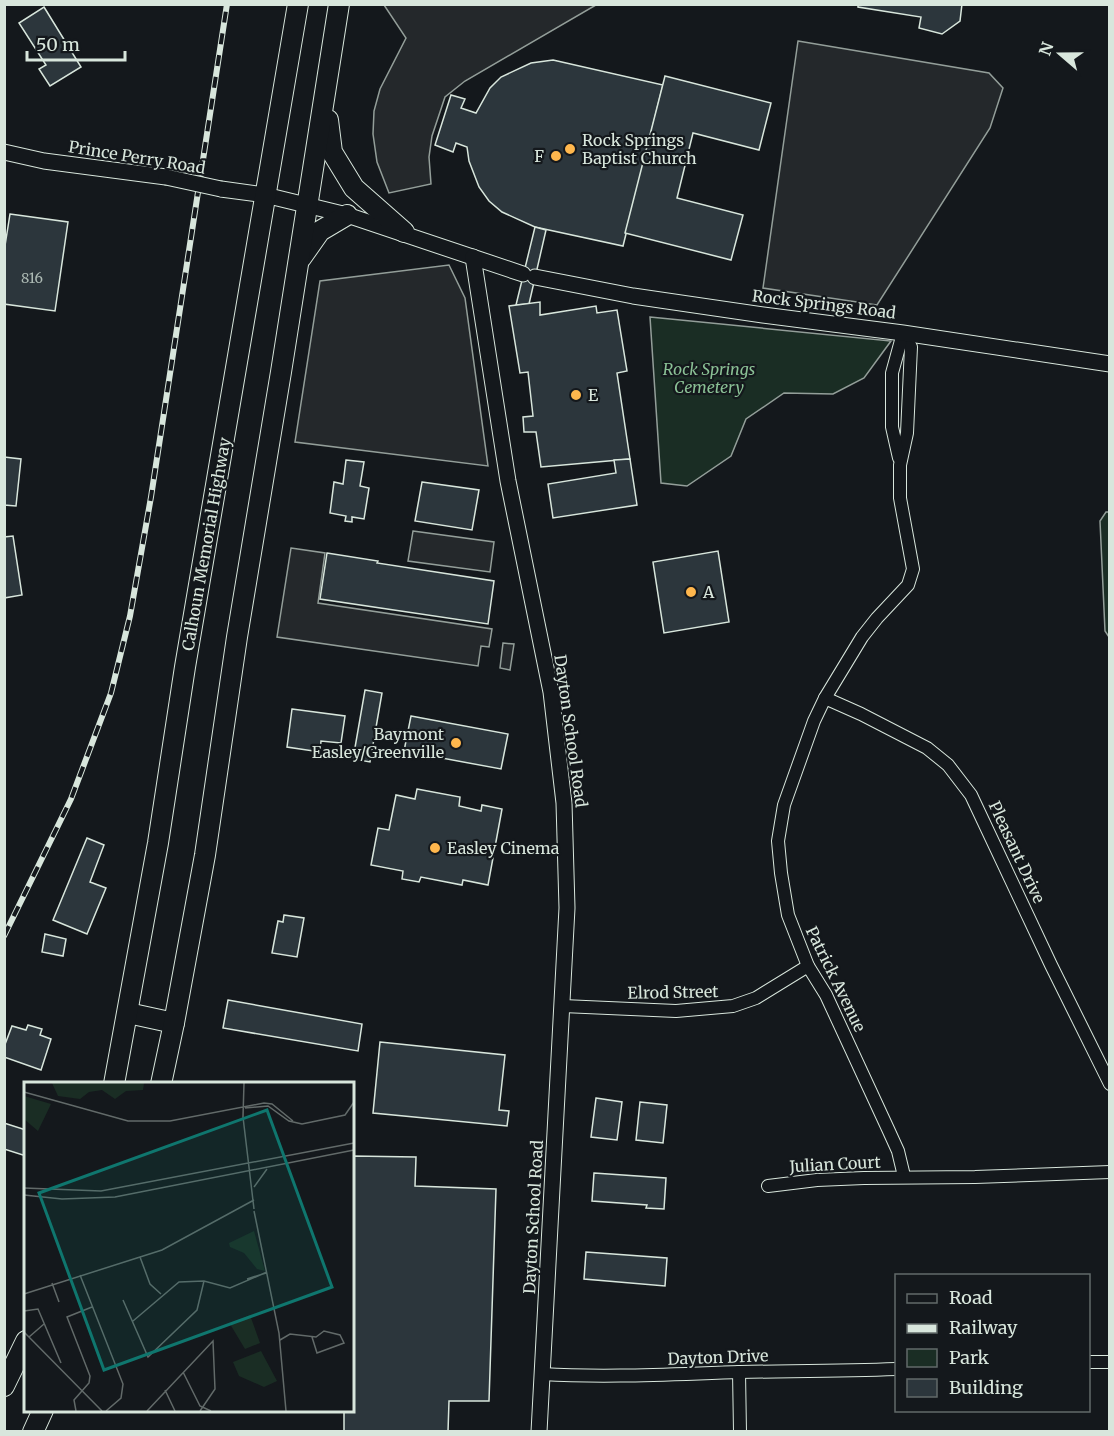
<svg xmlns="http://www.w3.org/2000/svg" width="1114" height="1436" font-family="Merriweather,serif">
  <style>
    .green { fill: #1a2d24; stroke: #939e99; stroke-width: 1.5 }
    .parking { fill: #24282b; stroke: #939e99; stroke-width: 1.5 }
    .building { fill: #2c363c; stroke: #d8e6dc; stroke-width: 1.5 }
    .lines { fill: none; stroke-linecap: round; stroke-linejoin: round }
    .minor-casing { stroke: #d8e6dc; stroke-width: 14 }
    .tertiary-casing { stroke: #d8e6dc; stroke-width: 17 }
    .trunk-casing { stroke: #d8e6dc; stroke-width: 22 }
    .minor { stroke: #14181c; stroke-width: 12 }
    .tertiary { stroke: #14181c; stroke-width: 15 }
    .trunk { stroke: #14181c; stroke-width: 20 }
    .rail-casing { stroke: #d8e6dc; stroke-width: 6 }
    .rail { stroke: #14181c; stroke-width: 4; stroke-dasharray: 11; stroke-linecap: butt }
    .tertiary-bridge-casing { stroke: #d8e6dc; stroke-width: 17; stroke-linecap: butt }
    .tertiary-bridge { stroke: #14181c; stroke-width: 15 }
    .poi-dot { fill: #ffb74d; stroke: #14181c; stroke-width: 2 }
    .labels { text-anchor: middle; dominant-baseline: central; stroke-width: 4.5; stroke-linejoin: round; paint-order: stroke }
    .number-label { font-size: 14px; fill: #adbab4 }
    .poi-label { font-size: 16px; fill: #d8e6dc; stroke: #14181c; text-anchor: start }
    .street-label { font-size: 16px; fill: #d8e6dc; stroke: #14181c }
    .park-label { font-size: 16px; font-style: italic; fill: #8ac095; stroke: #14181c }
    .inset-road { fill: none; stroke: #626a69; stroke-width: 1.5 }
    .view { fill: #0f766e; fill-opacity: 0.15; stroke: #0f766e; stroke-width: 3 }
    .inset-edge { fill: none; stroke: #d8e6dc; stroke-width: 3 }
  </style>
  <rect width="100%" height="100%" fill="#14181c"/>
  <g class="green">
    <polygon points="650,317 891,341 864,378 833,394 784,393 746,419 731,456 687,486 661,483"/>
    <polygon points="1106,512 1110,512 1109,637 1105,631 1100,521"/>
  </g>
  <g class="parking">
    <polygon points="384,5 596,5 465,81 445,97 432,136 429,157 431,184 389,193 377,162 373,134 374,111 380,89 406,38"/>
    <polygon points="798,41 989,73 1003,88 990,128 877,305 763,288"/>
    <polygon points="449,265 465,298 488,466 295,442 320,281"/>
    <polygon points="413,531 494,542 490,572 408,561"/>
    <polygon points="291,548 325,553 318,603 492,629 489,647 481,646 478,666 277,637"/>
    <polygon points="503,643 514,644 510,670 500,668"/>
  </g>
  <g class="building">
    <polygon points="858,4 962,4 960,21 942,34 919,28 921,17 858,7"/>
    <polygon points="44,7 81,67 50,86 39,69 46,65 19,23"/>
    <polygon points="553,60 663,85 623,246 535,227 502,212 489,201 479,187 469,161 467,147 456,143 453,152 435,145 451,95 465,99 461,108 476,113 490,88 501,77 531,63"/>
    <polygon points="665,76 771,103 759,150 693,133 677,198 743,215 731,260 625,233"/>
    <polygon points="10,214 68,222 55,311 4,304 4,252"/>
    <polygon points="535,227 546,230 529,304 516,305"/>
    <polygon points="540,302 540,315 596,306 597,313 617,310 627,371 617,373 630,459 541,467 536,432 524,432 523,417 533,416 528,372 520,373 509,306"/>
    <polygon points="4,457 21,459 16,506 4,505"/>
    <polygon points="630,459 637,505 553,518 548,484 616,473 614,460"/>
    <polygon points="346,460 364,462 360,486 369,488 364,519 352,517 352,522 345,521 346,516 330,513 334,482 343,484"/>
    <polygon points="422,482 479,490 472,530 415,521"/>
    <polygon points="13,536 22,595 4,598 4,537"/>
    <polygon points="718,551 729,622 664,633 653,562"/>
    <polygon points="327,553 378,561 377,563 494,581 488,624 320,599"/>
    <polygon points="365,690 382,693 370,762 353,759"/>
    <polygon points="292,709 345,716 341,743 321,741 320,752 287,747"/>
    <polygon points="411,716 508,734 501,769 404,751"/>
    <polygon points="417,789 460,797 459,806 481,811 482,805 502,809 488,885 463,880 462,885 421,877 419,882 402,879 403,871 371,865 378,828 389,830 396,795 415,799"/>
    <polygon points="87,838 104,845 90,882 106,888 87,934 53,920"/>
    <polygon points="284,915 304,918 297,957 272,953 278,921 283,922"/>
    <polygon points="45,934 66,939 63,956 42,952"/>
    <polygon points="228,1000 362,1024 358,1051 223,1028"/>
    <polygon points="28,1025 42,1029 40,1035 51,1039 41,1070 4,1057 4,1047 12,1026 26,1030"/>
    <polygon points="380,1042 505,1055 499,1110 509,1111 507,1126 373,1113"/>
    <polygon points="596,1098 622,1102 617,1140 591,1137"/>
    <polygon points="640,1102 667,1105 663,1143 636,1140"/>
    <polygon points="4,1123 26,1130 26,1156 4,1149"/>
    <polygon points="352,1156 416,1157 415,1186 496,1189 489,1401 449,1401 448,1432 344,1432 344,1410 352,1410"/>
    <polygon points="594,1173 666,1178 664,1209 646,1208 647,1205 592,1201"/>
    <polygon points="586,1252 667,1258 665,1286 584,1279"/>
  </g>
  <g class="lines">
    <g class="minor-casing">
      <g id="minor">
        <polyline points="903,333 911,347 907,433 900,465 900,498 913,569 908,585 877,618 862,637 825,698 814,721 784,805 778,841 781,873 788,915 808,966 826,995 888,1129 898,1151 904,1176"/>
        <polyline points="899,458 892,427 892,373 903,333"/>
        <polyline points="825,698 861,714 927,748 948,765 971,795 1051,965 1110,1084"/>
        <polyline points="563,1006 676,1011 733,1006 756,998 808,966"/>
        <polyline points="768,1186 817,1180 864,1178 975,1177 1110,1172"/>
        <polyline points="1088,1362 1110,1362"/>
        <polyline points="739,1372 740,1432"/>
        <path d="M 542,1374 C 608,1378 673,1374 740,1372 C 792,1371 844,1371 896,1369"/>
      </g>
    </g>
    <g class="tertiary-casing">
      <g id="tertiary">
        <polyline points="4,152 44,161 166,177"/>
        <polyline points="221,189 265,195 347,215 523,274"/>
        <polyline points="473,257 508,481 551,692 564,803 567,908 539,1432"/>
        <polyline points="535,277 633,296 763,315 903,333 1110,364"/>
      </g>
    </g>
    <g class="trunk-casing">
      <g id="trunk">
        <polyline points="328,120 332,152 354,188 404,232"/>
        <polyline points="301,258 320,231 347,215"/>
        <polyline points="128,1013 174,1023"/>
        <polyline points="114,1084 158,843 185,667 298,4"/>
        <polyline points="161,1084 174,1023 205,855 237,637 281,372 339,4"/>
        <polyline points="4,1386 26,1341"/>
        <polyline points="33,1432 43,1410"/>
      </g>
    </g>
    <use href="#minor" class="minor"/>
    <use href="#tertiary" class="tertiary"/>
    <use href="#trunk" class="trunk"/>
    <g class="rail-casing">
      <polyline id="rail" points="4,936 71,799 111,693 130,616 151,497 227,4"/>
    </g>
    <use href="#rail" class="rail"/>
    <g class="tertiary-bridge-casing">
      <polyline id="tertiary-bridge" points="166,177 221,189"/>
    </g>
    <use href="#tertiary-bridge" class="tertiary-bridge"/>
  </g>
  <g class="poi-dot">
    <circle cx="570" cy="149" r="6"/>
    <circle cx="556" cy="156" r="6"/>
    <circle cx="576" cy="395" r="6"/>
    <circle cx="691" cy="592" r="6"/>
    <circle cx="456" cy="743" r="6"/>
    <circle cx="435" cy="848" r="6"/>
  </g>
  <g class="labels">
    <g class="number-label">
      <text x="32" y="278">816</text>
    </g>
    <g class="poi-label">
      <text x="582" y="140">Rock Springs<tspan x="582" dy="18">Baptist Church</tspan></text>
      <text x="544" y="156" text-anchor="end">F</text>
      <text x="588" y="395">E</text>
      <text x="703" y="592">A</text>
      <text x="444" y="734" text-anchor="end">Baymont<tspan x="444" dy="18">Easley/Greenville</tspan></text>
      <text x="447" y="848">Easley Cinema</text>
    </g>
    <g class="street-label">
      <text transform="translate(137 157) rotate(9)">Prince Perry Road</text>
      <text transform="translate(824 304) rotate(7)">Rock Springs Road</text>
      <text transform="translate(206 544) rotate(-80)">Calhoun Memorial Highway</text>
      <text transform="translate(571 731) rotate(82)">Dayton School Road</text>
      <text transform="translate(1017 852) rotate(65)">Pleasant Drive</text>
      <text transform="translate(836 979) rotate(64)">Patrick Avenue</text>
      <text transform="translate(673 992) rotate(-1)">Elrod Street</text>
      <text transform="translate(835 1164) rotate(-3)">Julian Court</text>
      <text transform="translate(533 1217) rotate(-87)">Dayton School Road</text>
      <text transform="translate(718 1357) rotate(-2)">Dayton Drive</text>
    </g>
    <g class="park-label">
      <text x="709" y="369">Rock Springs<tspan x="709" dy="18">Cemetery</tspan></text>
    </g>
  </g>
  <g transform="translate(24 1082)">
    <rect width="330" height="330" fill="#14181c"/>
    <path d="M 28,1 L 120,1 L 119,8 L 102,9 L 91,17 L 78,8 L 65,10 L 56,17 L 34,14 ZM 0,14 L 27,22 L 14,49 L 0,37 ZM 230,149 L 241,189 L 233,187 L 220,171 L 206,165 L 205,161 ZM 226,233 L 236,261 L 221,267 L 206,242 ZM 237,269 L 253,299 L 240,305 L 215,294 L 209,280 Z" fill="#1a2d24"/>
    <path class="inset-road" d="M 220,1 L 219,35 L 230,127M 0,10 L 104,39 L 146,39 L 240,21 L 248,22 L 269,39M 221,26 L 244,24 L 265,39 L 278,42 L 321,33 L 330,20M 230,105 L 243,87M 0,106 L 77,109 L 330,61M 0,113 L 38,117 L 91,115 L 330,68M 230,129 L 255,251 L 262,329M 116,175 L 126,202 L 137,212M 56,193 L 99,302 L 97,316 L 82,329M 223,197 L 242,191M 28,201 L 35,220M 0,212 L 138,168 L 230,118M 99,218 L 124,275 L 173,228 L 180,199M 0,229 L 14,227 L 37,281M 109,239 L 155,200 L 180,199 L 206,206 L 243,190M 0,250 L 78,329M 5,255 L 20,242M 256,258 L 266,252 L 292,255 L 300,249 L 316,253 L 320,261 L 293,271 L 288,255M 159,290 L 176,324 L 187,329M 141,308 L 151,329M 52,329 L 50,318 L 65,301 L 66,294 L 43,235 L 68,225M 123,329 L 189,259 L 191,307 L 176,329"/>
    <path class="view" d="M 243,28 L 308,205 L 80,288 L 15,111 Z"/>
    <rect width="330" height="330" class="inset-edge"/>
  </g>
  <rect width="1114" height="1436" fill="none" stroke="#d8e6dc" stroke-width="12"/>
  <rect x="895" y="1274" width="195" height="138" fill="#14181c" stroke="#626a69" stroke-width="1.5"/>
  <rect x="907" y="1294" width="30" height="9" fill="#14181c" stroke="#626a69" stroke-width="1.5"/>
  <text x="949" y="1304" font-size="18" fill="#d8e6dc">Road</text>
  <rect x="907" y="1324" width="30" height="9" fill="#d8e6dc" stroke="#626a69" stroke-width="1.5"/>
  <text x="949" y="1334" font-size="18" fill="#d8e6dc">Railway</text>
  <rect x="907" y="1349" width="30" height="18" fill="#1a2d24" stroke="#626a69" stroke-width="1.5"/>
  <text x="949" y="1364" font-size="18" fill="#d8e6dc">Park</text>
  <rect x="907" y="1379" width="30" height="18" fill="#2c363c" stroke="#626a69" stroke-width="1.5"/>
  <text x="949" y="1394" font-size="18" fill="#d8e6dc">Building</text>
  <g transform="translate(1060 54) rotate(290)" stroke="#14181c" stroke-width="4.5" paint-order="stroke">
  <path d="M0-4.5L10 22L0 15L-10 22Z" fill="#d8e6dc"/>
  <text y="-9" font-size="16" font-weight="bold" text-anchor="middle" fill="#d8e6dc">N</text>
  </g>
  <path d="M27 51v9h98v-9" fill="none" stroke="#d8e6dc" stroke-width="3"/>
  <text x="36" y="51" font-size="18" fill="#d8e6dc" stroke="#14181c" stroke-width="4.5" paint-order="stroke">50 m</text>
</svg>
